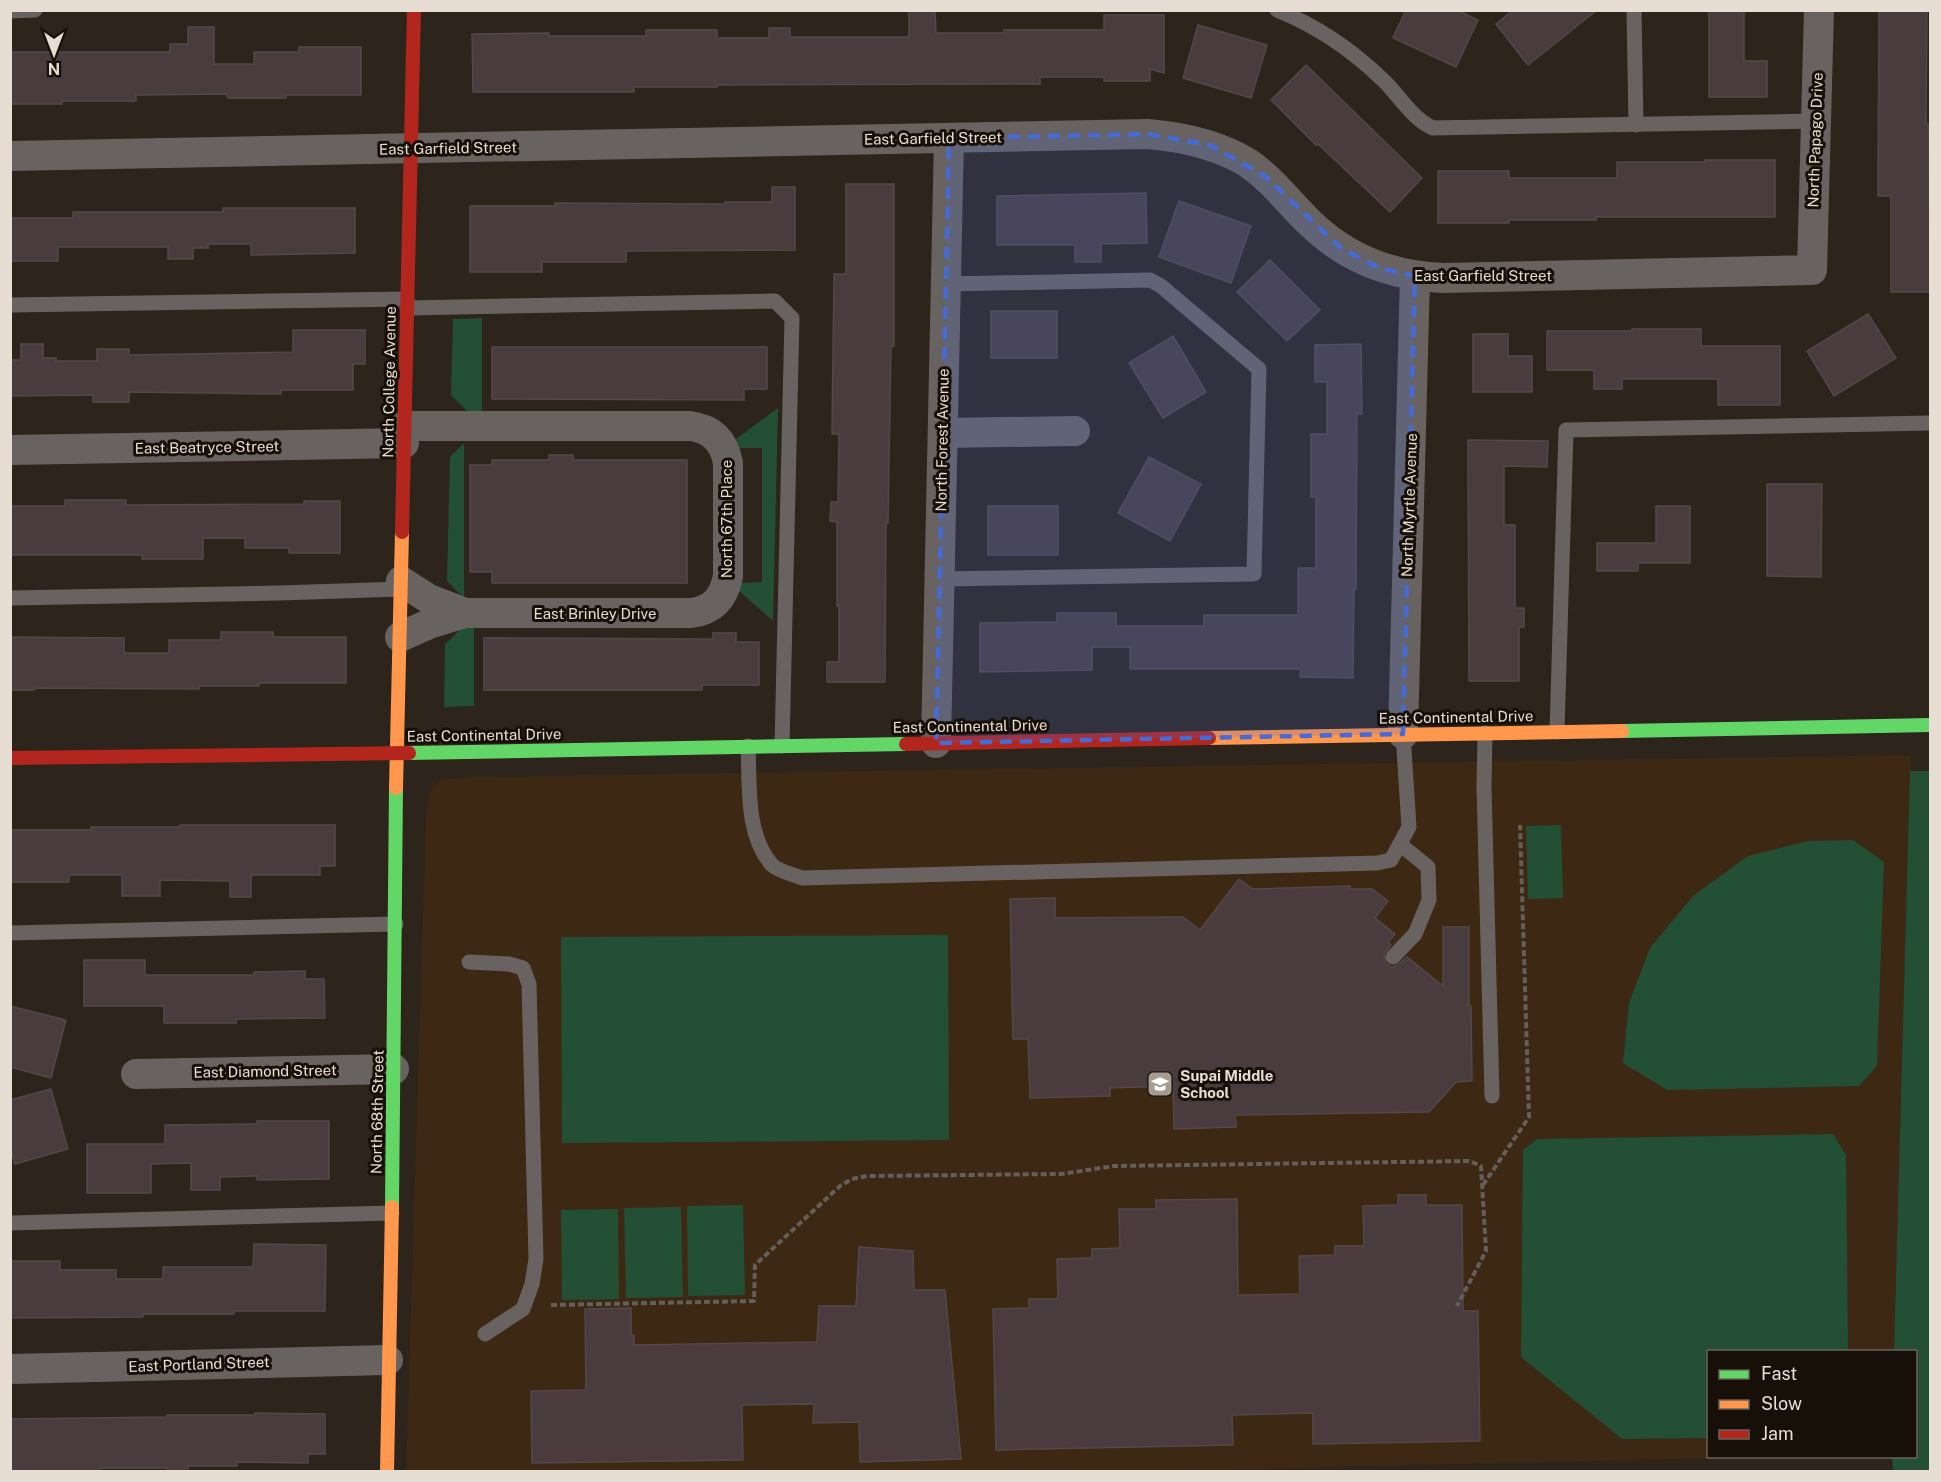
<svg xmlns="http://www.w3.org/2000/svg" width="1941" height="1482" font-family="'Public Sans',sans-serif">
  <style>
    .built { fill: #3c2813 }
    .green { fill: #235034 }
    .building { fill: #4a3c3e; stroke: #514948; stroke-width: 1.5 }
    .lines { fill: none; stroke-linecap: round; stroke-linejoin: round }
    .path { stroke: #645f5a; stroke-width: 4; stroke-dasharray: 6 3; stroke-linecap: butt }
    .lane { stroke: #686360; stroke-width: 15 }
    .street { stroke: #686360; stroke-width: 30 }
    .fast { stroke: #63d668; stroke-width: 14 }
    .slow { stroke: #ff974d; stroke-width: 14 }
    .jam { stroke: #b3261e; stroke-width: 14 }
    .marked { fill: #466bd7; fill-opacity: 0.2; stroke: #466bd7; stroke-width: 4.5; stroke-dasharray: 12 8; stroke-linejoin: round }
    .labels { text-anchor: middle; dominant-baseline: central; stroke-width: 6; stroke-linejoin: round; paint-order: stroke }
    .street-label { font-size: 15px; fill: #e8ddd2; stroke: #171008 }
    .poi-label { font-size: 15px; font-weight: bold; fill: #e8ddd2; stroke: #171008; text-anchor: start }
  </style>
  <rect width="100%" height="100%" fill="#2d241b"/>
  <polygon class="built" points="1911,755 1894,1351 1708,1352 1708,1456 1756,1457 1138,1472 406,1472 426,816 430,792 439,780 468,777"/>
  <g class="green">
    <polygon points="482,318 482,412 468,412 451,395 453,319"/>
    <polygon points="778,408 773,621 739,591 741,583 762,582 762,448 739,448 736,439"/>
    <polygon points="464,443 464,598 447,581 450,457"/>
    <polygon points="463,627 474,627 474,706 444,707 445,644"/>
    <polygon points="1910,771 1930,771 1930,1472 1893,1471 1892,1457 1916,1456 1916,1352 1894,1351"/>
    <polygon points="1561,825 1563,898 1528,899 1526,826"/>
    <polygon points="1853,840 1884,862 1877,1066 1859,1086 1667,1090 1623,1063 1629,1003 1650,948 1693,896 1748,856 1808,841"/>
    <polygon points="948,935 949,1140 562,1143 561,937"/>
    <polygon points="1833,1134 1846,1155 1848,1351 1708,1352 1708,1438 1622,1439 1521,1357 1523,1150 1537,1139"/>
    <polygon points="743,1205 745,1295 688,1296 687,1206"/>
    <polygon points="681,1207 683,1297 626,1298 624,1208"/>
    <polygon points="618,1209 619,1299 562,1300 561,1210"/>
  </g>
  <g class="building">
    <polygon points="909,10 935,10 936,33 1004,33 1004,30 1104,30 1104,15 1164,15 1164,73 1150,69 1150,81 1104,81 1104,77 1040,77 1040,84 717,85 717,87 634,87 634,92 473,92 472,34 549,33 549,36 646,36 646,30 717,30 717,38 769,38 769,28 790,28 790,37 909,37"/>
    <polygon points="1406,10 1457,10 1478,20 1456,67 1393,38"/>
    <polygon points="1513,10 1597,10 1528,65 1496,24"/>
    <polygon points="1709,10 1744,10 1744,61 1767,61 1767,97 1709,97"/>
    <polygon points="1879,10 1927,10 1926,124 1929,124 1930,292 1891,292 1891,196 1878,196"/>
    <polygon points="1198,25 1267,45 1251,98 1183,78"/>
    <polygon points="188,27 214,27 214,64 254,64 254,52 299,52 299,47 361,47 361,95 286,95 286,98 228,98 227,94 136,95 136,101 62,101 62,104 10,104 10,52 170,52 170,44 188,44"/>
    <polygon points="1306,65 1422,178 1390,212 1318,144 1316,145 1271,100"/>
    <polygon points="1705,160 1775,160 1775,217 1596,217 1596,220 1509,220 1509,223 1438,223 1438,171 1509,171 1509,178 1617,178 1617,162 1705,162"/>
    <polygon points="846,184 894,184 894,346 891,346 888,523 886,523 885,682 827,682 827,662 839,662 839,606 837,606 837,522 830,521 831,502 838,502 839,434 832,434 834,274 846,274"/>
    <polygon points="772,187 795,187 795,250 626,251 626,262 542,262 542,272 470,272 470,206 555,206 555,203 725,204 725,202 772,202"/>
    <polygon points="1146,193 1147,243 1101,244 1101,262 1075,262 1075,245 997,245 997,196"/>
    <polygon points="1179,201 1251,226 1231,283 1159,257"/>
    <polygon points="223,208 355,208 355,253 251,255 251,244 208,244 208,248 193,248 193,259 168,259 168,247 58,247 58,261 10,261 10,218 73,218 73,212 223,212"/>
    <polygon points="1270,260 1320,310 1287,341 1237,292"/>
    <rect x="991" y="311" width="66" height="47"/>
    <polygon points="1868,314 1896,358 1834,396 1807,351"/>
    <polygon points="1632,329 1701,329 1701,346 1780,346 1780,405 1718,405 1718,379 1622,379 1622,389 1594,389 1594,370 1547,370 1547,331 1632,331"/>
    <polygon points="293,330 365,330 365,364 353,364 353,390 281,390 281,394 129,392 129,402 93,402 93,395 10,396 10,360 21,360 21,344 43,344 43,358 56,358 56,361 97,361 97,349 129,349 129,355 293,352"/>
    <polygon points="1473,334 1508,334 1508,356 1532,356 1532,392 1473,392"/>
    <polygon points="1173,336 1206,392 1163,418 1129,363"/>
    <polygon points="1361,344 1362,414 1357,414 1356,589 1354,589 1353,678 1300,677 1301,669 1130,669 1130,647 1092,647 1092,670 980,672 980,623 1057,622 1057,613 1116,613 1116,626 1204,626 1204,615 1298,615 1298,568 1316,568 1316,497 1311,497 1311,434 1327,434 1327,382 1315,382 1315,345"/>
    <polygon points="492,347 767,347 767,389 744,389 744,400 492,399"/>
    <polygon points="1468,440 1548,441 1547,467 1504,466 1504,525 1515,525 1515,608 1524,608 1524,627 1519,627 1519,681 1469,681"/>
    <polygon points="549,455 573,455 573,460 687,460 687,583 492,583 492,572 470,572 470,465 492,465 492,460 549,460"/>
    <polygon points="1149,457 1201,484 1170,541 1118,513"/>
    <polygon points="1767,484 1822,484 1821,577 1767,576"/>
    <polygon points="65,500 126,500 126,505 304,504 304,501 340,501 340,553 289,553 289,548 245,548 245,538 203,538 203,559 142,559 142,555 10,555 10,506 65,506"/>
    <rect x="988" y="506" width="70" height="49"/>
    <polygon points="1656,506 1690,506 1690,563 1638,563 1638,571 1597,571 1597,543 1656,543"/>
    <polygon points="221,632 273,632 273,637 346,637 346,683 259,683 259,686 199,686 199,689 34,688 34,690 10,690 10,637 124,638 124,653 169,653 169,640 221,640"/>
    <polygon points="713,633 736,633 736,642 759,642 759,685 702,685 702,690 484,690 484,638 713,639"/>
    <polygon points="180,825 335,825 335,866 320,866 320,875 251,875 251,897 230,897 230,881 160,880 160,896 122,896 122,875 69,875 69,882 10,882 10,830 91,830 91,827 180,827"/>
    <polygon points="1239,879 1253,889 1350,886 1350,889 1372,889 1388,901 1375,918 1395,934 1388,942 1391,945 1384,954 1386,964 1391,967 1396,966 1407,957 1443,986 1443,927 1469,927 1469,1006 1471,1006 1472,1081 1456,1082 1429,1112 1235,1115 1236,1127 1174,1129 1173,1086 1110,1088 1110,1096 1030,1098 1028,1039 1013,1039 1010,899 1055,898 1055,918 1183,917 1200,930"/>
    <polygon points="84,960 145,960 145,975 254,975 254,972 305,971 305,979 324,979 325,1018 236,1019 236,1023 164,1023 164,1006 84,1006"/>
    <polygon points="10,1006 66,1020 51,1078 10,1067"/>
    <polygon points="51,1089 68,1149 15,1164 10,1148 10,1100"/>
    <polygon points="257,1121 329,1121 329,1179 257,1180 257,1176 220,1177 220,1190 191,1190 191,1163 151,1164 151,1193 87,1193 87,1144 165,1144 165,1125 257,1124"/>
    <polygon points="1398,1195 1426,1195 1426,1205 1462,1205 1463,1311 1478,1311 1480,1441 1313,1444 1313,1413 1232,1415 1233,1445 996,1450 993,1309 1029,1308 1029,1299 1058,1299 1057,1259 1092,1258 1092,1249 1120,1248 1119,1209 1156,1209 1156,1200 1237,1199 1238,1295 1300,1294 1299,1256 1335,1255 1335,1246 1364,1246 1363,1206 1398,1205"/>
    <polygon points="254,1244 326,1245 325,1311 234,1311 234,1314 143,1314 143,1317 10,1318 10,1261 60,1261 60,1270 116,1270 116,1279 163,1279 163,1267 253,1267"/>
    <polygon points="859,1247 913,1251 914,1290 945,1290 961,1459 860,1462 859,1422 813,1423 814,1404 742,1405 743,1460 532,1463 531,1391 586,1390 585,1309 631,1308 631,1335 634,1335 634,1345 817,1342 819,1306 856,1306"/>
    <polygon points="255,1413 325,1414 325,1454 308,1454 308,1463 237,1462 237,1466 188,1466 188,1472 167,1472 167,1468 100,1468 100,1472 10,1472 10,1419 167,1417 167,1415 255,1415"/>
  </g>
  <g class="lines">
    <g class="path">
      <polyline points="1483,1185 1529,1117 1520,825"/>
      <polyline points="551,1305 754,1301 755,1265 840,1186 852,1179 867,1176 1061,1174 1114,1166 1469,1161 1481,1166 1486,1251 1457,1306"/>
    </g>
    <g class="lane">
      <path d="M 1277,10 C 1317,26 1352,50 1383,80 C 1399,95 1412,119 1433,128 L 1816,121"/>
      <polyline points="1634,10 1636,125"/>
      <polyline points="10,11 35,10"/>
      <polyline points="10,305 407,299"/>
      <polyline points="407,308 775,301 792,318 782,746"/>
      <polyline points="939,579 1254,574 1259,369 1161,286 1150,280 946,284"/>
      <polyline points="10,598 279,593 401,589"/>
      <polyline points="1557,732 1566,430 1930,423"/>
      <polyline points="1485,733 1484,787 1492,1096"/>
      <path d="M 748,746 C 750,785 745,834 772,865 C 778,871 794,875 802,878 L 1377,863 L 1391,860 L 1409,827 L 1403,734"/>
      <polyline points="10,933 396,924"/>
      <polyline points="1393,957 1415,934 1429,900 1428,867 1401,845"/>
      <polyline points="469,962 509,964 523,968 529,984 536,1259 532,1284 523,1309 485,1334"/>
      <polyline points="10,1223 392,1213"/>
    </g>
    <g class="street">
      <path d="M 10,156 L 1148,134 C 1183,137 1217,144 1248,163 C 1273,180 1289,203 1310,223 C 1347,259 1392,276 1443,278 L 1812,270 L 1819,10"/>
      <polyline points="943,433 1075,431"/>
      <polyline points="10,450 404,443"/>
      <polyline points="401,581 429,599 465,613"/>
      <path d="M 400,637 L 429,624 L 465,613 L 691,613 C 713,610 724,598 728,576 L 728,463 C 724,441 712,429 690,426 L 405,426"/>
      <polyline points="1403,734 1415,276"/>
      <polyline points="936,743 949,138"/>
      <polyline points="136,1074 394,1069"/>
      <polyline points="10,1369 388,1360"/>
    </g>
    <g class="fast">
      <polyline points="1622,731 1930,725"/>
      <polyline points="409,753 906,744"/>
      <polyline points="392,1207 396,788"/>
    </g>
    <g class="slow">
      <polyline points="1209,738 1622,731"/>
      <polyline points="396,788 402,532"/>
      <polyline points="387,1472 392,1207"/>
    </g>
    <g class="jam">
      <polyline points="402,532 414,10"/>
      <polyline points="906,744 1209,738"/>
      <polyline points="10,758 409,753"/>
    </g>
  </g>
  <path class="marked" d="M 1148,134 L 1210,145 L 1265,176 L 1342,249 L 1380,268 L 1415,276 L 1403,734 L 936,743 L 949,138 Z"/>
  <defs>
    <g id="school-square" transform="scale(1.35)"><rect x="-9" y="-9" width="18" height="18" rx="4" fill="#a79c92" stroke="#171008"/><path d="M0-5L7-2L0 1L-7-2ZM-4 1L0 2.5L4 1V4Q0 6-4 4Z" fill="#fff"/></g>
  </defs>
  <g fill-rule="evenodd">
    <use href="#school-square" x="1160" y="1084"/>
  </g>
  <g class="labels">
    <g class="street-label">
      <text transform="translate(933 138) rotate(-1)">East Garfield Street</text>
      <text transform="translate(1815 140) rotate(-88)">North Papago Drive</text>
      <text transform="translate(448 148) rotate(-1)">East Garfield Street</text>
      <text x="1483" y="275">East Garfield Street</text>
      <text transform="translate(389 382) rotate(-89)">North College Avenue</text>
      <text transform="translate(942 440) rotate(-89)">North Forest Avenue</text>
      <text transform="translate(207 447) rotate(-1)">East Beatryce Street</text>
      <text transform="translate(1409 505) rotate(-88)">North Myrtle Avenue</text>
      <text transform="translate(726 519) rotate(-90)">North 67th Place</text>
      <text x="595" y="613">East Brinley Drive</text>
      <text transform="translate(1456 717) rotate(-1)">East Continental Drive</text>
      <text transform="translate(970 726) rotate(-1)">East Continental Drive</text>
      <text transform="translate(484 735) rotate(-1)">East Continental Drive</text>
      <text transform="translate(265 1071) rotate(-1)">East Diamond Street</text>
      <text transform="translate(377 1112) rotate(-89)">North 68th Street</text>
      <text transform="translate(199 1364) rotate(-2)">East Portland Street</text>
    </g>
    <g class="poi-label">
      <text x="1180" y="1075">Supai Middle<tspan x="1180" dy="17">School</tspan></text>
    </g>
  </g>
  <rect width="1941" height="1482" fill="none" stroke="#e8ddd2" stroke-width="24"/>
  <rect x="1707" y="1350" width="210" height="108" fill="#171008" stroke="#6b6259" stroke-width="1.5"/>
  <rect x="1719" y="1370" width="30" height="9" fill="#63d668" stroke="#6b6259" stroke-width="1.5"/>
  <text x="1761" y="1380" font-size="18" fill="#e8ddd2">Fast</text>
  <rect x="1719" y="1400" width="30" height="9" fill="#ff974d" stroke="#6b6259" stroke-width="1.5"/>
  <text x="1761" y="1410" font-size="18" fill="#e8ddd2">Slow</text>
  <rect x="1719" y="1430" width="30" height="9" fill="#b3261e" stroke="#6b6259" stroke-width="1.5"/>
  <text x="1761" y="1440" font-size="18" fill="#e8ddd2">Jam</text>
  <g transform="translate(54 54) rotate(180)" stroke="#171008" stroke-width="4.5" paint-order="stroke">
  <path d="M0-4.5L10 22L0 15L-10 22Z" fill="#e8ddd2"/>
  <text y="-9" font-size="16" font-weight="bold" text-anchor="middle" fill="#e8ddd2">N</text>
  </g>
</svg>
